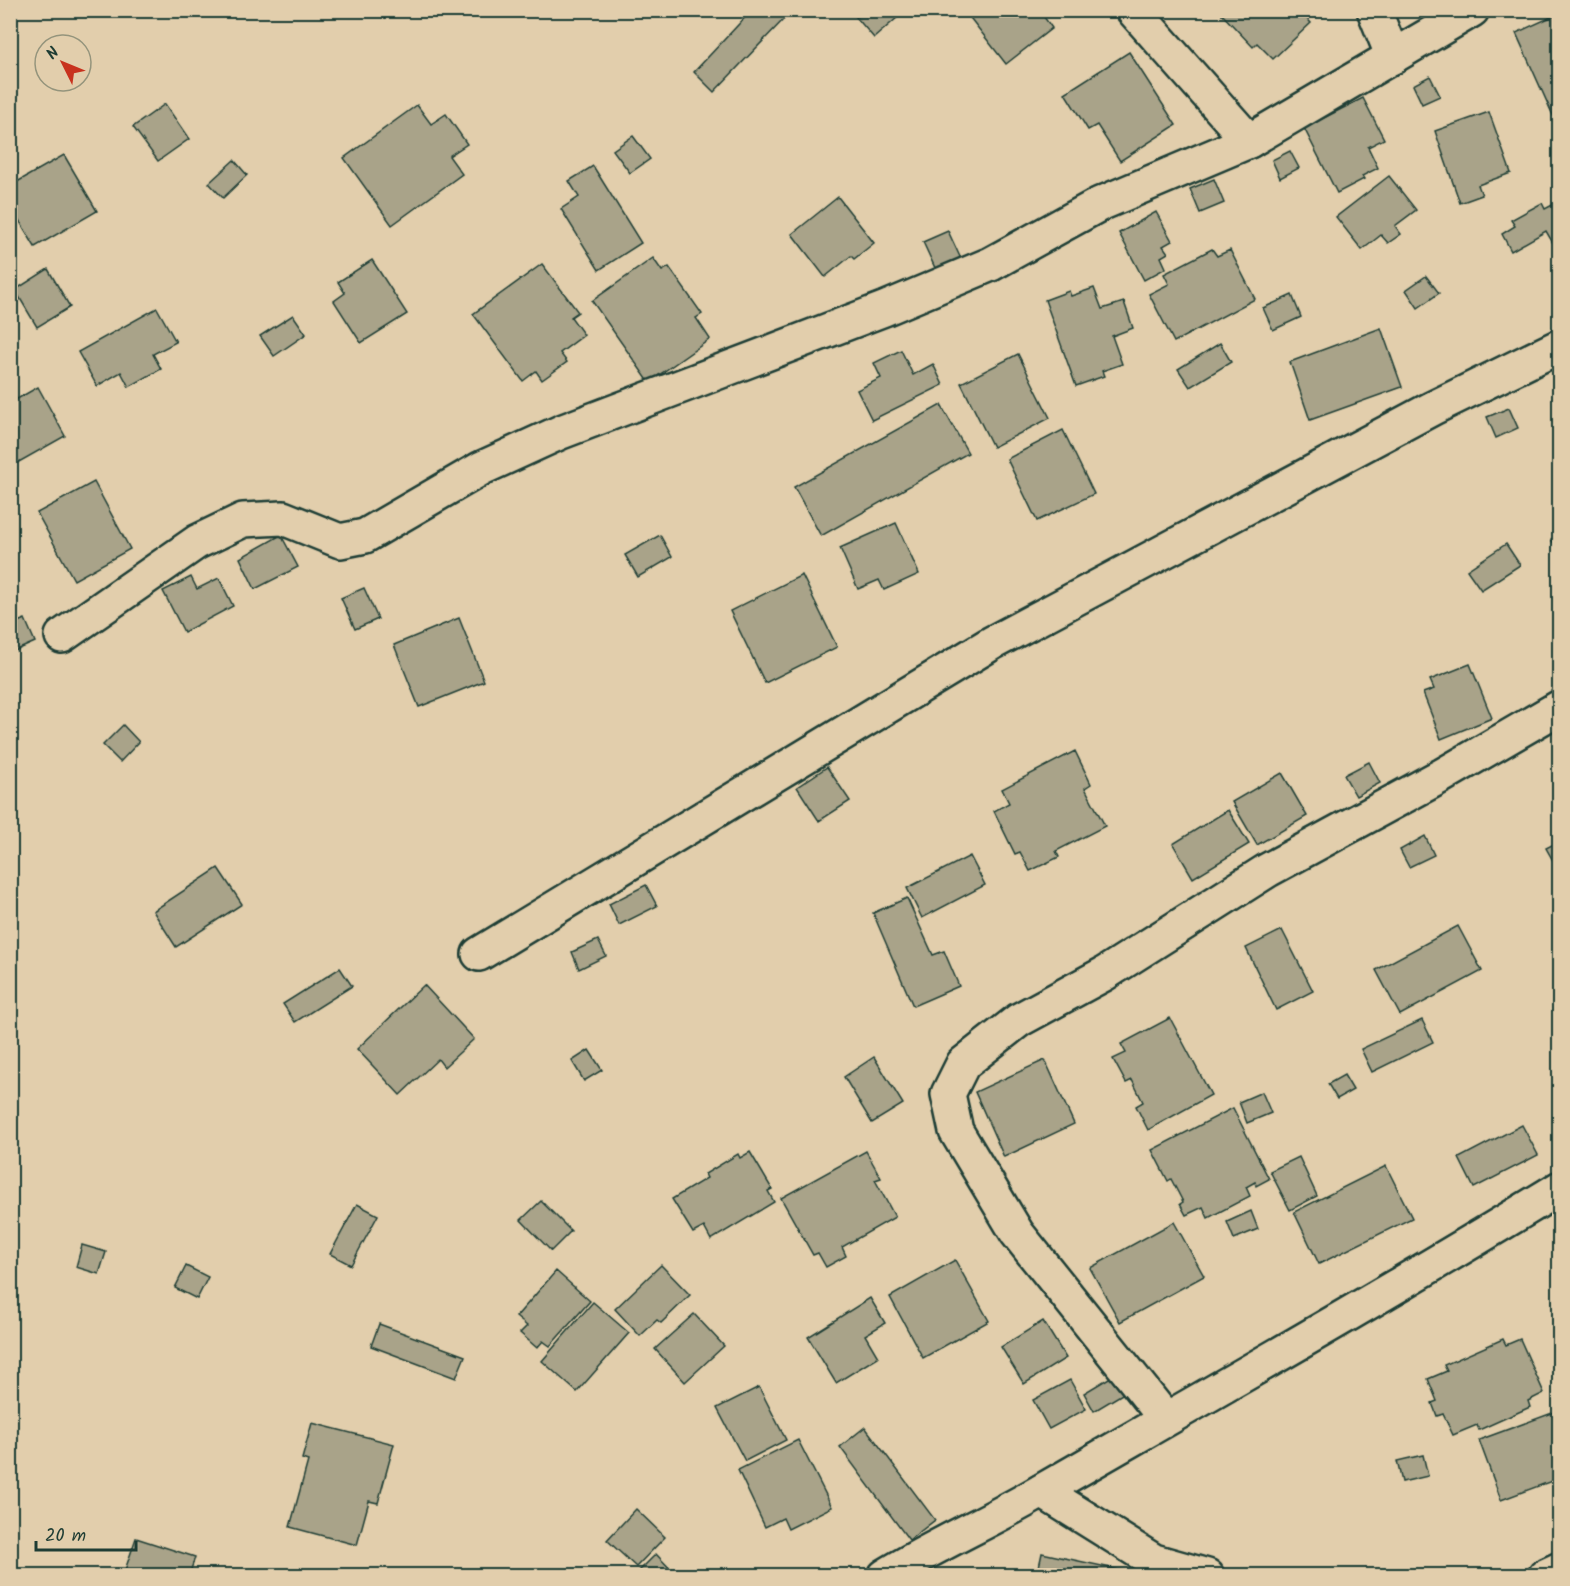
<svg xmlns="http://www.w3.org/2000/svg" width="1570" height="1586" font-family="Kalam,sans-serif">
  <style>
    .building { fill: #a9a389; stroke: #1f3d34; stroke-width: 1.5 }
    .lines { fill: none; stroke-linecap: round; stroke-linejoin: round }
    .minor-casing { stroke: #1f3d34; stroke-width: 38 }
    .minor { stroke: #e2ceac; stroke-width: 33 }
  </style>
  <rect width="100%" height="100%" fill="#e2ceac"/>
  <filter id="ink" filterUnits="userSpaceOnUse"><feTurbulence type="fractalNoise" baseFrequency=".0167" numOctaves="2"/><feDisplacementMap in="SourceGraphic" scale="12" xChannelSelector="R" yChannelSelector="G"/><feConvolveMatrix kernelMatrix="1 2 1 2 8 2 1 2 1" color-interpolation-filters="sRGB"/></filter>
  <g filter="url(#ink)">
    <g class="building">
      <polygon points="752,10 775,10 784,19 714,92 694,72"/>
      <polygon points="850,10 906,10 874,38"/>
      <polygon points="964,10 1039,10 1052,28 1006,64"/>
      <polygon points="1218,10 1299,10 1311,23 1273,59 1257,43 1253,47"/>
      <polygon points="1560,13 1560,121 1556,122 1516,33"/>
      <polygon points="1129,52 1176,125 1120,161 1097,125 1088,130 1065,93"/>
      <polygon points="1430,76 1440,96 1422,104 1413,85"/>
      <polygon points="1363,98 1384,139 1368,147 1378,168 1362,176 1364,179 1337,193 1304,128"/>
      <polygon points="165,104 189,139 158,161 133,127"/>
      <polygon points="417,105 431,124 446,114 467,144 449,156 462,174 392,225 344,158"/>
      <polygon points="1489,112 1511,173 1478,185 1482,195 1460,203 1435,131"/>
      <polygon points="633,136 650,159 630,173 613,150"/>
      <polygon points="1290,151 1299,168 1280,178 1272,160"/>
      <polygon points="64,155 97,211 35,247 10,205 10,186"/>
      <polygon points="234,160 247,175 223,198 209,183"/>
      <polygon points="593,166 641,243 599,270 561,209 579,197 569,181"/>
      <polygon points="1389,176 1416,210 1395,226 1401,234 1388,243 1381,235 1362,250 1336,217"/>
      <polygon points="1214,179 1224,203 1200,213 1190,189"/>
      <polygon points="838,197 874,243 854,259 851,256 825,277 792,234"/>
      <polygon points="1560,201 1560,255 1546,231 1511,251 1502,234 1515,226 1511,220 1542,203 1545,209"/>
      <polygon points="1156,212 1172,241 1163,246 1168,253 1161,257 1166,268 1144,280 1119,233"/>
      <polygon points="948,231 961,259 936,270 923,242"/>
      <polygon points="1212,249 1217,256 1230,250 1255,299 1174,342 1149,294 1169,284 1164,274"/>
      <polygon points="653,258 662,271 669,267 702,314 696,318 710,339 649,382 592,301"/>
      <polygon points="372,260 407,314 361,343 334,301 345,293 338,282"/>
      <polygon points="542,264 578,312 571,317 584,335 560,353 567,362 542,380 536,371 523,381 473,314"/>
      <polygon points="48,269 70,307 37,327 15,290"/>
      <polygon points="1426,276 1439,293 1418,308 1406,290"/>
      <polygon points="1094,288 1102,309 1124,302 1133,328 1112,336 1122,364 1102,371 1104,376 1076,386 1045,300 1069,291 1071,296"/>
      <polygon points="1292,295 1301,317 1273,330 1263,308"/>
      <polygon points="157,308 176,342 153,354 161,369 129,387 121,372 97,386 78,352"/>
      <polygon points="293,315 306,334 274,356 260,336"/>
      <polygon points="1381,328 1402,387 1310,420 1290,362"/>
      <polygon points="1220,343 1231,362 1190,387 1178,369"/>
      <polygon points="901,350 913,375 933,364 943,385 872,420 857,390 881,378 874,363"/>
      <polygon points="1018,354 1050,418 993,447 961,383"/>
      <polygon points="38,387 65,436 10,467 10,403"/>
      <polygon points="941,405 968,453 821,536 794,487"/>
      <polygon points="1509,408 1518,428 1496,438 1487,417"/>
      <polygon points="1063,430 1094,494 1037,521 1007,459"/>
      <polygon points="94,482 130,549 74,580 37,513"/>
      <polygon points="896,523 919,574 884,590 879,580 858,589 840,548"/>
      <polygon points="281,535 298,567 255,589 240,558"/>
      <polygon points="660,535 672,557 638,577 625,555"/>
      <polygon points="1560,535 1560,554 1551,539"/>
      <polygon points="1506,544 1520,565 1481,590 1467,570"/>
      <polygon points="802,575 837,647 765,683 730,611"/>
      <polygon points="191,577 197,589 219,578 233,606 184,632 163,591"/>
      <polygon points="364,588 378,619 355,629 341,598"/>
      <polygon points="459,618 484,681 419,707 394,645"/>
      <polygon points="25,619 35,642 10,653 10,625"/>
      <polygon points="1470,664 1492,718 1441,739 1423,693 1434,689 1430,680"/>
      <polygon points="123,725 139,742 120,762 103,745"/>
      <polygon points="1075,751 1091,784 1085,788 1105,826 1056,851 1059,857 1030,871 1020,852 1015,854 994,811 1009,803 1002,789"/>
      <polygon points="1369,762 1380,783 1356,796 1344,775"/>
      <polygon points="827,767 850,801 819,821 797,787"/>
      <polygon points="1282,773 1307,816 1257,845 1232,802"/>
      <polygon points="1228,810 1249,844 1193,878 1173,844"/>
      <polygon points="1425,836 1434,855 1409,867 1400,850"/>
      <polygon points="1560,841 1560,873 1546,848"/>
      <polygon points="970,856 985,885 922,918 907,888"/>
      <polygon points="218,868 242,904 176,947 153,911"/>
      <polygon points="646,885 657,906 619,925 609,904"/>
      <polygon points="907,898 933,955 944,951 959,986 913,1006 873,913"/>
      <polygon points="1458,926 1482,971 1400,1015 1376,970"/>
      <polygon points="1282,930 1313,991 1276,1010 1246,948"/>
      <polygon points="598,940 606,956 579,969 572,952"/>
      <polygon points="340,968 352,986 295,1022 283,1004"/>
      <polygon points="424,985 474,1039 444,1067 438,1059 400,1095 357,1049"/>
      <polygon points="1170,1018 1211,1095 1148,1130 1136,1106 1143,1102 1132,1080 1126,1083 1113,1059 1126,1053 1121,1044"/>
      <polygon points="1422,1020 1433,1042 1372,1072 1361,1049"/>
      <polygon points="589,1050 602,1070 584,1081 572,1061"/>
      <polygon points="874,1057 903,1104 872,1123 844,1077"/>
      <polygon points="1045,1060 1074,1124 1004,1157 975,1092"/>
      <polygon points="1344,1075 1353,1090 1337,1099 1328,1084"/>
      <polygon points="1262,1092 1271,1113 1247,1123 1239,1102"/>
      <polygon points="1233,1108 1269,1179 1256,1186 1255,1182 1246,1187 1250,1196 1208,1218 1203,1207 1186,1215 1180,1204 1183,1202 1171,1179 1168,1181 1152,1150"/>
      <polygon points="1522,1125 1538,1155 1474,1188 1459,1158"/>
      <polygon points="866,1151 881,1178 875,1180 895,1217 842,1247 846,1256 826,1267 818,1253 813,1255 781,1198"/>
      <polygon points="750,1152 772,1189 768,1191 774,1202 711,1240 704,1227 693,1233 672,1199 707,1178 705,1174 738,1154 740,1158"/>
      <polygon points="1299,1157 1317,1196 1290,1210 1270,1171"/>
      <polygon points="1386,1166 1412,1218 1319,1264 1294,1212"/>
      <polygon points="541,1201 571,1231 551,1251 521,1220"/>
      <polygon points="357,1204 378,1215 351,1265 330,1254"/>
      <polygon points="1251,1211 1258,1229 1234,1239 1227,1222"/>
      <polygon points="1174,1222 1204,1276 1120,1322 1090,1268"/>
      <polygon points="82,1245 106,1252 99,1274 76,1267"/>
      <polygon points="955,1260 989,1321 923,1358 890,1297"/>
      <polygon points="661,1265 690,1295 661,1323 657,1320 640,1336 615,1309"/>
      <polygon points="186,1266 208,1277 197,1299 175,1288"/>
      <polygon points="556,1271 590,1301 550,1346 543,1341 537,1348 520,1333 527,1326 516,1317"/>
      <polygon points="870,1298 885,1323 865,1335 878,1357 836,1383 808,1337"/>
      <polygon points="593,1302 629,1333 577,1392 542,1361"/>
      <polygon points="694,1314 724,1346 685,1382 655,1349"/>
      <polygon points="1043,1321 1066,1358 1024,1384 1001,1347"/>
      <polygon points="379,1324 465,1356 456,1378 371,1346"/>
      <polygon points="1503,1339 1506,1345 1520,1339 1544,1393 1528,1401 1530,1407 1479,1430 1477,1425 1453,1435 1443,1414 1437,1416 1432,1403 1437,1401 1428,1379 1447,1371 1444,1365"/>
      <polygon points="1114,1375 1124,1393 1094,1411 1084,1393"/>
      <polygon points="1070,1380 1086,1409 1049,1429 1033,1400"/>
      <polygon points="759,1387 786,1440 745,1461 717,1408"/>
      <polygon points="1555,1412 1560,1425 1560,1478 1501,1500 1479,1440"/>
      <polygon points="312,1423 394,1444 378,1503 369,1501 357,1545 290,1527 308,1461 302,1459"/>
      <polygon points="865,1427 935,1520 909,1540 840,1447"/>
      <polygon points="798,1440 832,1507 788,1529 783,1518 765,1527 738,1470"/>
      <polygon points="1423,1455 1428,1476 1402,1482 1397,1461"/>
      <polygon points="636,1509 665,1537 636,1567 607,1540"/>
      <polygon points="136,1538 195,1557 189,1576 123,1576"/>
      <polygon points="1042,1553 1125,1571 1124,1576 1037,1576"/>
      <polygon points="656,1554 677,1576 634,1576"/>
    </g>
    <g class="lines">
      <g class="minor-casing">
        <g id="minor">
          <polyline points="1133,10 1249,141"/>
          <polyline points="1374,10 1393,57"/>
          <polyline points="62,636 197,542 243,520 283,518 340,541 365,536 482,468 561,432 884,309 991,264 1100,204 1249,141 1472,10"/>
          <polyline points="479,954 992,643 1433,408 1560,346"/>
          <polyline points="1165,1418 1017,1233 956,1131 948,1094 963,1064 1019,1020 1104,974 1268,870 1443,775 1560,707"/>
          <polyline points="1042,1491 1154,1561 1207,1576"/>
          <path d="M 885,1576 C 937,1544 993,1520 1045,1489 C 1217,1390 1390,1292 1560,1188"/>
          <polyline points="1545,1576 1560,1569"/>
        </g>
      </g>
      <use href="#minor" class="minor"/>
    </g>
  </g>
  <rect width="1570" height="1586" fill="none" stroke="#e2ceac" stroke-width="36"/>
  <rect x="18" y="18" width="1534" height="1550" fill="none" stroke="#1f3d34" stroke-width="2" filter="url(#ink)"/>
  <g transform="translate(63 63) rotate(313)"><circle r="28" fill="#e2ceac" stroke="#94947c" stroke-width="1.5"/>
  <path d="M0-4.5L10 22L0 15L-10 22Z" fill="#c8321e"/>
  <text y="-9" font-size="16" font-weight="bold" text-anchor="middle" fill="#1f3d34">N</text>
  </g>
  <path d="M36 1541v9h100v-9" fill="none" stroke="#1f3d34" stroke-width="3"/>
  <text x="45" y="1541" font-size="18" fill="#1f3d34" stroke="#e2ceac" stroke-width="4.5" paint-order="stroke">20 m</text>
</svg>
